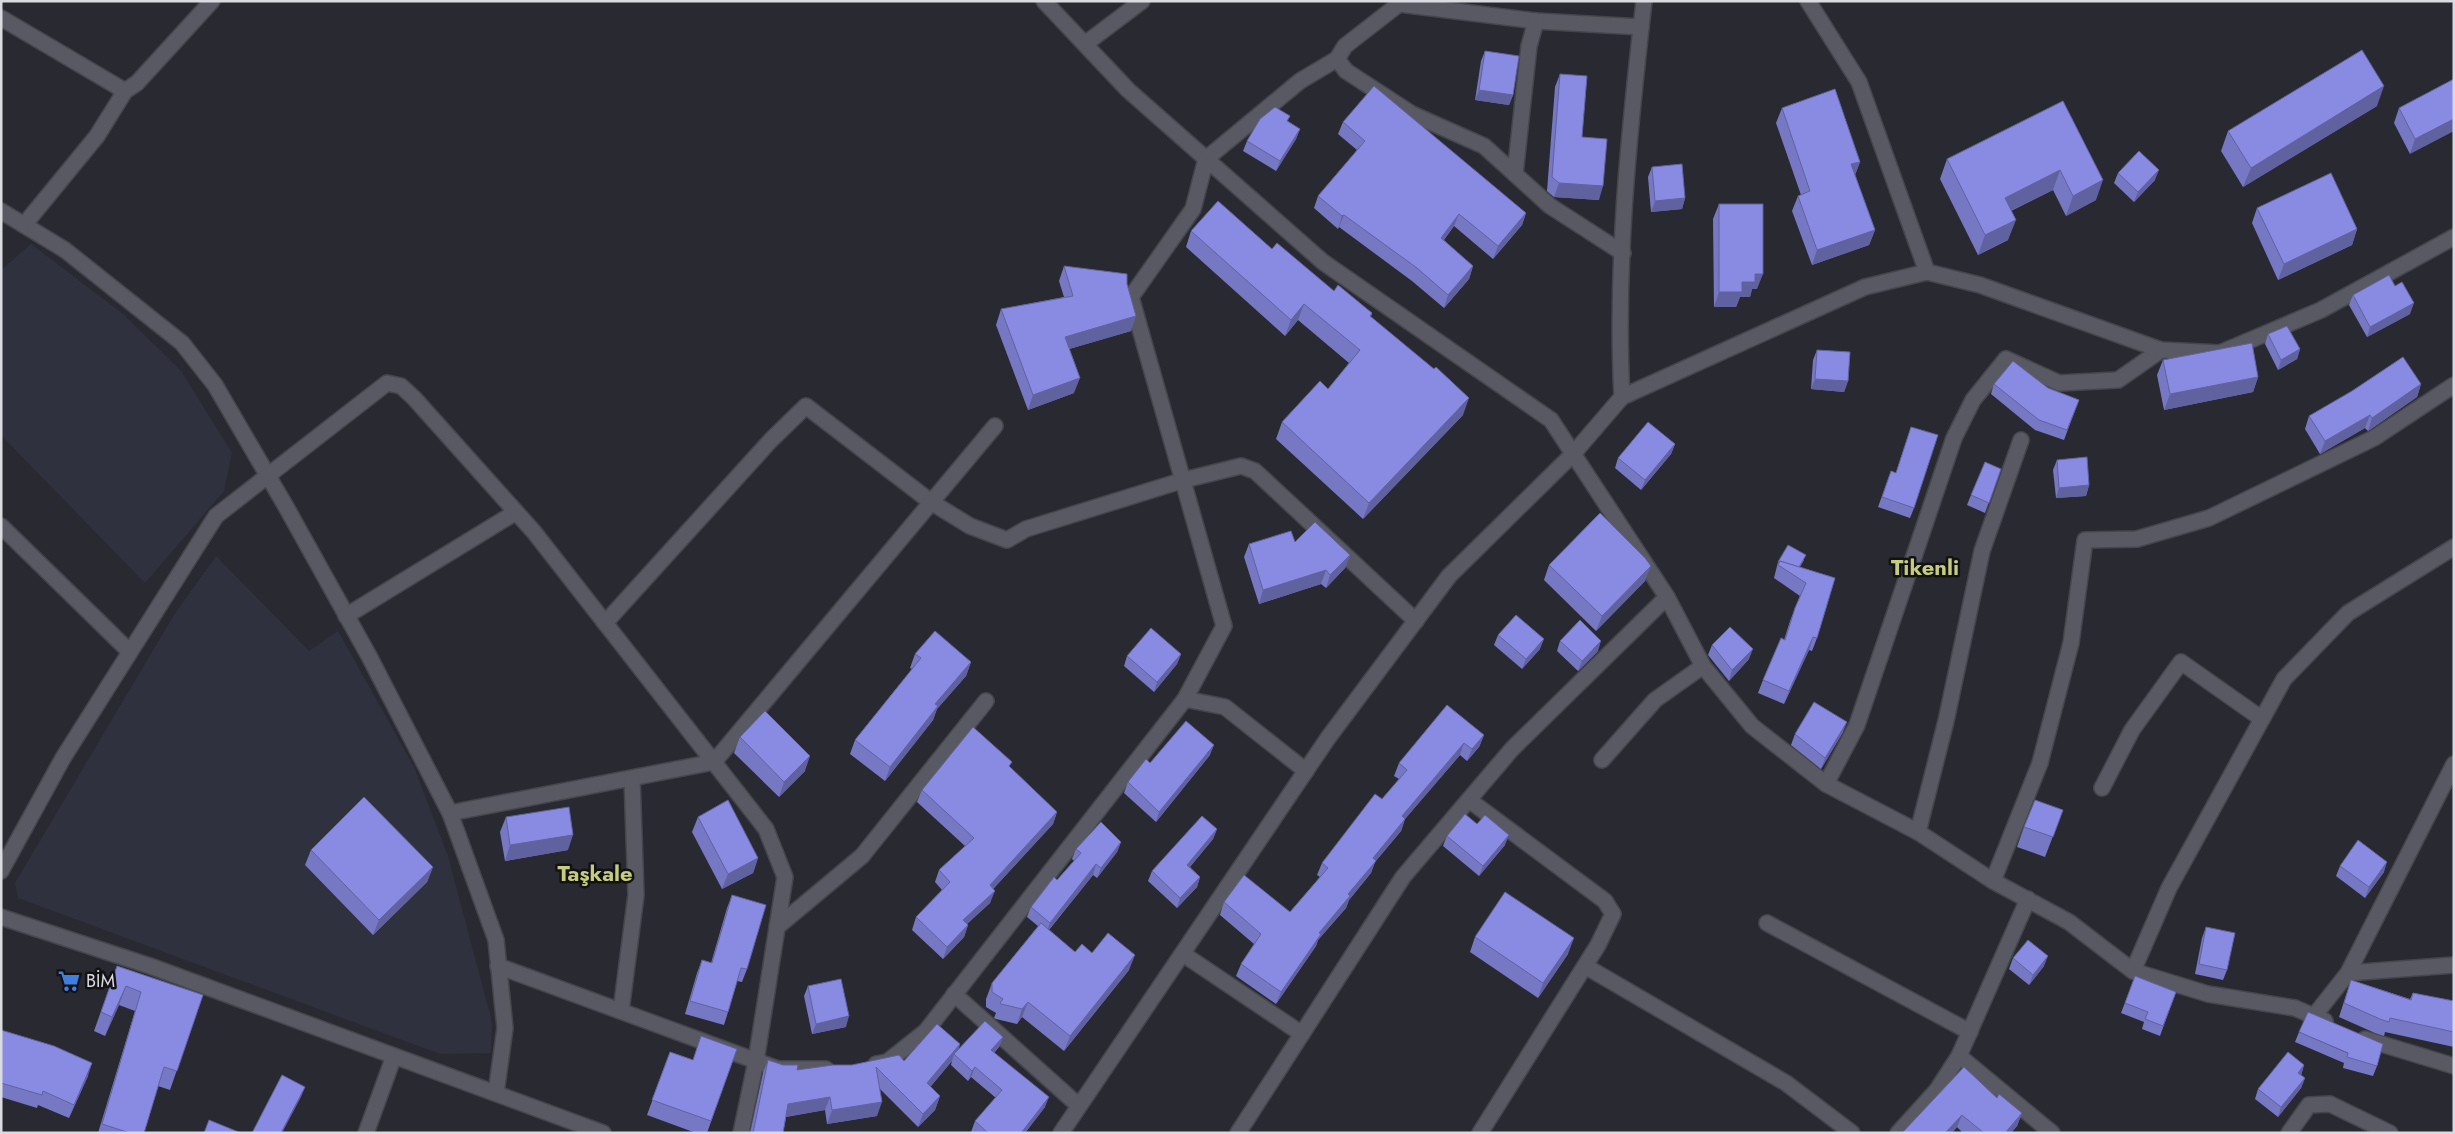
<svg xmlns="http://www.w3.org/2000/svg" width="2455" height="1134" font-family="Jost,sans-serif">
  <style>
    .built { fill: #30313f }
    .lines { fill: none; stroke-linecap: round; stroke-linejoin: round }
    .minor-casing { stroke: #45464d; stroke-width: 18 }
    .minor { stroke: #585962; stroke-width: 15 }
    .wall { fill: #7678c3 }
    .shaded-wall { fill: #60619f }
    .building { fill: #898be3; stroke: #60619f }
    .labels { text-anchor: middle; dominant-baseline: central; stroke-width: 5; stroke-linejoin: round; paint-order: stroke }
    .poi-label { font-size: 18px; fill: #dadbe0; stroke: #121215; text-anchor: start }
    .district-label { font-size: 22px; font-weight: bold; fill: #c6cc7e; stroke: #121215 }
  </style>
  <rect width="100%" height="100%" fill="#282931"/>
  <g class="built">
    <polygon points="31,244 123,314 181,371 232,453 224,491 145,583 1,435 1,270"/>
    <polygon points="216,556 309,651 338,631 414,767 448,856 492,1022 491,1053 440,1054 18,898 15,883 174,615"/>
  </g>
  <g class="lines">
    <g class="minor-casing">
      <g id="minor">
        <polyline points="1044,1 1128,90 1323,262 1551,420 1667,597 1703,666 1752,726 1826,784 1918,832 1993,881 2069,922 2133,971 2208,994 2295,1008 2325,1021"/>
        <polyline points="1808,1 1859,82 1927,272"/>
        <polyline points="1399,4 1536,21 1641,27"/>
        <polyline points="1,18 125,91"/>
        <polyline points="1085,44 1142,1"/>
        <polyline points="1337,59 1346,71 1412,114 1484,146 1550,206 1623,253"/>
        <polyline points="1515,174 1529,46 1536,21"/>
        <polyline points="1,211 65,250 182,343 215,385 285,505 369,656 450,813 496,940 505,1028 496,1093"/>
        <polyline points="24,225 97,136 125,91 137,83 212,1"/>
        <path d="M 1622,397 C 1615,266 1629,132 1644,1"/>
        <polyline points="1,526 130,652"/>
        <polyline points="346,616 516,512"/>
        <polyline points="605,623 771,440 806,406 931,502 970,526 1007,540 1026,529 1184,480 1241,466 1255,471 1416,621"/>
        <polyline points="1185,699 1224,626 1131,297 1193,209 1206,159 1300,81 1337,59 1345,46 1399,4 1399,1"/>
        <polyline points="1602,760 1655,700 1703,666"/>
        <polyline points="1826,784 1857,725 1954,438 1973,400 2006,359 2059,383 2118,380 2161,350"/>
        <polyline points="2102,788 2132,730 2181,662 2262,719"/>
        <polyline points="1469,800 1605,901 1613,914 1598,945 1480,1133"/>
        <polyline points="450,813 714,762 995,426"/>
        <polyline points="1918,832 1946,721 1982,551 2021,440"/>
        <polyline points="1,871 63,758 216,516 387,383 401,386 414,398 534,532 766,829 785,877 756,1061 741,1133"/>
        <polyline points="1993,881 2040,763 2071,643 2085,540 2137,539 2209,518 2374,438 2454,385"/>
        <polyline points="1,917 150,966 603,1133"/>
        <polyline points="1767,923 1970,1032"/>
        <polyline points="777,927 862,856 986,701"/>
        <polyline points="1183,954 1302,1034"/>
        <polyline points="498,966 778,1069 826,1069"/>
        <polyline points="1585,966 1786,1083 1852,1133"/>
        <polyline points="2133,971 2169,888 2284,679 2348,613 2454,547"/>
        <polyline points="2348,973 2454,965"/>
        <polyline points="954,994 1079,1106"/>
        <polyline points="621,1011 636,895 632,778"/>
        <polyline points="2314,1016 2348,973 2454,764"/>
        <polyline points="2365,1039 2454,1066"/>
        <polyline points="1959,1056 2052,1133"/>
        <polyline points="876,1064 887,1062 926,1031 1185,699 1225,707 1306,771"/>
        <polyline points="366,1133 394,1056"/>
        <polyline points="1061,1133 1328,738 1449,576 1573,454 1622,397 1865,287 1927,272 1980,285 2161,350 2220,353 2321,310 2454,237"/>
        <polyline points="1238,1133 1403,877 1512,749 1667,597"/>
        <polyline points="1898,1133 1937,1090 1959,1056 2028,899"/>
        <polyline points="2289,1133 2309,1105 2330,1104 2390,1133"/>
      </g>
    </g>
    <use href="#minor" class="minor"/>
  </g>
  <g class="wall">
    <polygon points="1485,51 1513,95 1509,105 1475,100 1481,61"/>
    <polygon points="1560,74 1582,137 1599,200 1554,197 1547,191 1555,87"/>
    <polygon points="2454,79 2410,154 2394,123 2399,108"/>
    <polygon points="2063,101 2096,200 2066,216 2053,190 2011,211 2008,240 1978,255 1940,179 1947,159"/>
    <polygon points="2377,106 2243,187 2221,151 2228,131"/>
    <polygon points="1782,108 1860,162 1855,175 1875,230 1869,245 1812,265 1792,211 1798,196 1801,195 1776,123"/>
    <polygon points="1288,121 1300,129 1296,139 1276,171 1243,151 1247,141"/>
    <polygon points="1343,122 1526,213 1522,225 1493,259 1454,226 1444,240 1473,266 1469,279 1444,308 1412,281 1339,227 1338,229 1314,208 1318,196 1357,150 1338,134"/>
    <polygon points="1652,167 1685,198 1682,209 1651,212 1648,177"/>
    <polygon points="2118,173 2155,180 2134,202 2114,183"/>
    <polygon points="1719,204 1757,289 1752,289 1750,297 1740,297 1736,307 1714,307 1713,219"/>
    <polygon points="2257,208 2357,229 2352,245 2278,280 2252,223"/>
    <polygon points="1191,231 1272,249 1334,291 1372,313 1371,317 1463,415 1363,519 1276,439 1282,422 1328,389 1349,363 1298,320 1285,336 1186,247"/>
    <polygon points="1064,266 1127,284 1131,331 1069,349 1074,393 1028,410 996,325 1001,309 1064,297 1059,281"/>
    <polygon points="2395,286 2410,314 2367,337 2349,305 2353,295"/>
    <polygon points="2268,334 2300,349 2297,359 2278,370 2265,344"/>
    <polygon points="1817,350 1848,381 1844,392 1811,389 1813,360"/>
    <polygon points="2163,360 2258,377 2253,392 2164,410 2157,375"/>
    <polygon points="1994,384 2048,388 2079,400 2064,440 2035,430 1991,394"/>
    <polygon points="2421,384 2417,397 2368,431 2365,428 2320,454 2305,429 2309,416"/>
    <polygon points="1911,427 1914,508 1910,518 1878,507 1891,471 1896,473"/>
    <polygon points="1675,444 1671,454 1641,490 1615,468 1618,458"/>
    <polygon points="2057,460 2089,485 2086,496 2056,498 2053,470"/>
    <polygon points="2001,469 1985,513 1967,505 1971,495"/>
    <polygon points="1295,542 1350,555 1345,568 1326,588 1321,584 1259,604 1244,557 1249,544"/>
    <polygon points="1804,560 1800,567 1835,578 1817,638 1812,651 1809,650 1784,704 1758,693 1763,680 1784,640 1790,621 1800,596 1774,578 1778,562"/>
    <polygon points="1549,565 1645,581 1596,631 1544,580"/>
    <polygon points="1498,635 1540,649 1522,669 1494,645"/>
    <polygon points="1560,641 1598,651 1578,671 1557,651"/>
    <polygon points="1712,645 1749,659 1729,681 1708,655"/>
    <polygon points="915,654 971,662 966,676 937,709 933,720 885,781 850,754 855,740 912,669 910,668"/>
    <polygon points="1181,654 1177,664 1154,692 1124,666 1127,656"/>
    <polygon points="1843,732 1821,769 1791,745 1795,734"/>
    <polygon points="1484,735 1479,747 1467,761 1460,755 1405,819 1401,831 1375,862 1371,873 1349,900 1346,908 1318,940 1316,946 1276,1004 1236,976 1241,964 1254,944 1220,915 1224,902 1290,912 1320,877 1317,875 1322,863 1382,799 1399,779 1394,776 1399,763"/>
    <polygon points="740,737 805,771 779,797 734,753"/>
    <polygon points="1210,755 1156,822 1124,793 1128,782 1150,763"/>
    <polygon points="1010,767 1057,812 1053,824 993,889 990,903 967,924 968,925 964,937 943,959 912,930 916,917 942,890 935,882 939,870 965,846 917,802 922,790"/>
    <polygon points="2063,810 2045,857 2017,847 2024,827"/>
    <polygon points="506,817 568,850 505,861 500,832"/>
    <polygon points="698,817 758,858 753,873 722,889 692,832"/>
    <polygon points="1477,824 1505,845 1479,876 1443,846 1447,836"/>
    <polygon points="1217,829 1213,839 1190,867 1200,877 1197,887 1177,908 1148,881 1152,871"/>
    <polygon points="1121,842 1117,852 1097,878 1093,875 1049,930 1075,952 1092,953 1129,970 1064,1051 1022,1017 1017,1024 996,1019 994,1018 996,1013 986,1007 986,999 992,983 1038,926 1027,917 1031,907 1057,880 1074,861 1072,859 1076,849"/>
    <polygon points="311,850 433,867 427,882 373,935 305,865"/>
    <polygon points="2340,866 2384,872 2365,898 2336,876"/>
    <polygon points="732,895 747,969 742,982 737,981 728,1012 724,1025 685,1014 697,973 702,960 711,963 727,908"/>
    <polygon points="2206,927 2227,970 2223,980 2195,974 2202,938"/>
    <polygon points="1475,937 1568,954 1538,998 1470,952"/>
    <polygon points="2013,958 2044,966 2029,985 2009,969"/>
    <polygon points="117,966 203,995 170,1090 158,1086 144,1133 98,1133 135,1011 119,1005 105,1036 94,1031"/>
    <polygon points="2135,976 2176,992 2160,1036 2142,1029 2144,1022 2121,1013"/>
    <polygon points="2351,980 2410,999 2413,993 2454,1001 2454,1047 2385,1032 2384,1036 2375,1033 2339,1017"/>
    <polygon points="808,986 846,1027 812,1034 804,996"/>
    <polygon points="1,1030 88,1076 69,1118 38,1105 37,1108 1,1097"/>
    <polygon points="2299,1032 2377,1066 2373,1076 2343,1068 2344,1063 2295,1042"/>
    <polygon points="1003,1037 999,1047 994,1053 1045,1107 1025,1133 972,1133 971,1132 975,1121 996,1098 971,1077 968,1081 951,1065 952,1061 930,1087 940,1096 935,1110 918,1127 880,1089 877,1116 827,1124 825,1110 786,1117 783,1133 750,1133 763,1073 768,1060 797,1070 852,1065 904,1061 960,1044 958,1051"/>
    <polygon points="737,1049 707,1133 696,1133 647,1115 670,1052 693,1060"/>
    <polygon points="2304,1065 2301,1075 2305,1078 2301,1088 2278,1117 2255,1099 2258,1089"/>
    <polygon points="1997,1098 2022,1113 2017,1126 2011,1133 1963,1133 1957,1127 1952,1133 1902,1133"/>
  </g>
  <g class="shaded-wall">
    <polygon points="2384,86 2377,106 2243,187 2251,168"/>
    <polygon points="1479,90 1513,95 1509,105 1475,100"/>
    <polygon points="2454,119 2454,131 2410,154 2415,139"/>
    <polygon points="1300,129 1296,139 1276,171 1280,161"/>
    <polygon points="1860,162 1854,177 1851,164"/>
    <polygon points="2060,170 2053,190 1997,217 2005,198"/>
    <polygon points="2159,170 2155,180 2134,202 2138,192"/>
    <polygon points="2103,180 2096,200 2066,216 2073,196"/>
    <polygon points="1559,183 1603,186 1599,200 1554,197"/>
    <polygon points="1685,198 1682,209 1651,212 1655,201"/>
    <polygon points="1526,213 1522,225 1493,259 1498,246"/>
    <polygon points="1459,214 1454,226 1436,250 1441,238"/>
    <polygon points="1344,215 1339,227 1338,229 1342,216"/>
    <polygon points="2016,220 2008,240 1978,255 1985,235"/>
    <polygon points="2357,229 2352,245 2278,280 2284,264"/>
    <polygon points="1875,230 1869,245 1812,265 1817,250"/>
    <polygon points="1473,266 1469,279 1444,308 1448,295"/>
    <polygon points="1755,274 1763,274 1757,289 1752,289 1750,297 1740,297 1736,307 1714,307 1719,292 1742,282"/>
    <polygon points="2414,303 2410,314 2367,337 2370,327"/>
    <polygon points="1304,304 1298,320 1285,336 1291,320"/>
    <polygon points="1136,316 1131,331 1059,352 1065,337"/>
    <polygon points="2300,349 2297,359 2278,370 2281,360"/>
    <polygon points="2258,377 2253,392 2164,410 2170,394"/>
    <polygon points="1080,378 1074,393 1028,410 1033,395"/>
    <polygon points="1815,379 1848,381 1844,392 1811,389"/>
    <polygon points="2421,384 2417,397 2368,431 2372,418"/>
    <polygon points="1469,398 1463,415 1363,519 1369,503"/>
    <polygon points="2370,415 2365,428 2320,454 2325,441"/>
    <polygon points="1675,444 1671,454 1641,490 1645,480"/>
    <polygon points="2089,485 2086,496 2056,498 2059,488"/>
    <polygon points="1350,555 1345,568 1326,588 1330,575"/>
    <polygon points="1651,566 1645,581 1596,631 1602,616"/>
    <polygon points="1326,570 1321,584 1259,604 1263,590"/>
    <polygon points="1813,637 1809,650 1784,704 1789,691"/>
    <polygon points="1544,639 1540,649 1522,669 1526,659"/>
    <polygon points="1601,641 1598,651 1578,671 1582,661"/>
    <polygon points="1753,649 1749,659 1729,681 1732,670"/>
    <polygon points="1181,654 1177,664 1154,692 1157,682"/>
    <polygon points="971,662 966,676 937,709 933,720 885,781 890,767 935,704"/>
    <polygon points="1847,722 1843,732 1821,769 1825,758"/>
    <polygon points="1484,735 1479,747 1467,761 1472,749"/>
    <polygon points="1464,743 1460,755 1405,819 1401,831 1375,862 1371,873 1349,900 1346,908 1318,940 1316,946 1276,1004 1281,992 1319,933 1348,894 1402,816"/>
    <polygon points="1214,745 1210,755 1156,822 1159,812"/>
    <polygon points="810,756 805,771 779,797 784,782"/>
    <polygon points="1057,812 1053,824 985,898 990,885"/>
    <polygon points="1217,829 1213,839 1183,875 1187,865"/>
    <polygon points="573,835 568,850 505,861 510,845"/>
    <polygon points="1509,835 1505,845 1479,876 1483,866"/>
    <polygon points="1121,842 1117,852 1097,878 1101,868"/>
    <polygon points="758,858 753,873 722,889 728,874"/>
    <polygon points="2387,862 2384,872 2365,898 2369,887"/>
    <polygon points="1096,864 1093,875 1046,933 1050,923"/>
    <polygon points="433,867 427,882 373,935 379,920"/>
    <polygon points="1200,877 1197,887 1177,908 1180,898"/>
    <polygon points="995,891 990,903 958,932 963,920"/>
    <polygon points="968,925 964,937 943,959 947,947"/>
    <polygon points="1574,938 1568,954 1538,998 1543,983"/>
    <polygon points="1135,955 1129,970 1064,1051 1070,1036"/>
    <polygon points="2048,956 2044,966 2029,985 2033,975"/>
    <polygon points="126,986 119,1005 105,1036 112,1017"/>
    <polygon points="1028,1002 1022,1017 1017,1024 1022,1009"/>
    <polygon points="849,1016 846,1027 812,1034 816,1024"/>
    <polygon points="1003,1037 999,1047 987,1060 991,1050"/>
    <polygon points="960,1044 956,1056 954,1054 952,1061 922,1097 927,1083"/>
    <polygon points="92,1063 88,1076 69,1118 74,1105"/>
    <polygon points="2304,1065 2301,1076 2298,1073"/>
    <polygon points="975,1067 971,1077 968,1081 972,1071"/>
    <polygon points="2305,1078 2301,1088 2278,1117 2281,1107"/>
    <polygon points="305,1087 301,1097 282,1133 281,1133"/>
    <polygon points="940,1096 935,1110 918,1127 923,1114"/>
    <polygon points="830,1097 825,1110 784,1117 788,1104"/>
    <polygon points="1049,1097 1045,1107 1025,1133 1021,1133"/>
    <polygon points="882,1102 877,1116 827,1124 832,1110"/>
    <polygon points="2022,1113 2017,1126 2011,1133 2005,1133"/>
    <polygon points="1962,1115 1957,1127 1952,1133 1945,1133"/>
  </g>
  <g class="building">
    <polygon points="2362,50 2384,86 2251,168 2228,131"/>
    <polygon points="1485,51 1519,56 1513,95 1479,90"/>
    <polygon points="1560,74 1587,76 1582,137 1607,139 1603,186 1559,183 1552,177"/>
    <polygon points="2454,79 2454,119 2415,139 2399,108"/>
    <polygon points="1374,86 1526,213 1498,246 1459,214 1441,238 1473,266 1448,295 1417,268 1344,215 1342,216 1318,196 1365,141 1343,122"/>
    <polygon points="1835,89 1860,162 1851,164 1875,230 1817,250 1798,196 1810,191 1782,108"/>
    <polygon points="2063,101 2103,180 2073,196 2060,170 2005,198 2016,220 1985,235 1947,159"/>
    <polygon points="1275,107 1290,116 1287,121 1300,129 1280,161 1247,141 1260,119"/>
    <polygon points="2139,151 2159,170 2138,192 2118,173"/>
    <polygon points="1682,164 1685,198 1655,201 1652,167"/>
    <polygon points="2331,173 2357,229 2284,264 2257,208"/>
    <polygon points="1218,201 1272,249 1277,243 1334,291 1338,285 1372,313 1370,316 1434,369 1436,367 1469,398 1369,503 1282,422 1320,381 1328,389 1360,350 1304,304 1291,320 1191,231"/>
    <polygon points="1719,204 1763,204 1763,274 1755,274 1755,282 1742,282 1742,292 1719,292"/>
    <polygon points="1064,266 1127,274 1127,284 1136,316 1065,337 1080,378 1033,395 1001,309 1073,296"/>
    <polygon points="2389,275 2395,286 2402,282 2414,303 2370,327 2353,295"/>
    <polygon points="2287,326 2300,349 2281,360 2268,334"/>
    <polygon points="2252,343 2258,377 2170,394 2163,360"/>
    <polygon points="1817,350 1850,352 1848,381 1815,379"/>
    <polygon points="2403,357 2421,384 2372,418 2370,415 2325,441 2309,416 2352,391"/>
    <polygon points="2013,361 2048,388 2079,400 2067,430 2039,420 1994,384"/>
    <polygon points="1648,422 1675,444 1645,480 1618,458"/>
    <polygon points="1911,427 1938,435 1914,508 1882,497 1891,471 1896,473"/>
    <polygon points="2087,457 2089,485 2059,488 2057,460"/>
    <polygon points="1985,462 2001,469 1989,503 1971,495"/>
    <polygon points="1600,513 1645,558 1651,566 1602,616 1549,565"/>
    <polygon points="1315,522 1350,555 1330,575 1326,570 1263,590 1249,544 1291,531 1295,542"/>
    <polygon points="1788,545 1806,555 1799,567 1780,561 1779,563 1778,562"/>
    <polygon points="1780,561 1835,578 1817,638 1813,637 1789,691 1763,680 1781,638 1785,640 1795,608 1806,583 1778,565"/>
    <polygon points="1516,615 1544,639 1526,659 1498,635"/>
    <polygon points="1580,620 1601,641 1582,661 1560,641"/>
    <polygon points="1730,627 1753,649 1732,670 1712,645"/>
    <polygon points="1151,628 1181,654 1157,682 1127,656"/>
    <polygon points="935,631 971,662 935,704 938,706 890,767 855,740 921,658 915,654"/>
    <polygon points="1814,702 1847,722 1825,758 1795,734"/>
    <polygon points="1447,705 1484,735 1472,749 1464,743 1402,816 1405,819 1373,858 1376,861 1348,894 1350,896 1319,933 1321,934 1281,992 1241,964 1261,934 1224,902 1244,875 1290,912 1328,868 1322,863 1375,794 1382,799 1407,770 1399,763"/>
    <polygon points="765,711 810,756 784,782 740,737"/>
    <polygon points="1186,721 1214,745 1159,812 1128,782 1146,759 1150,763"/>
    <polygon points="973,727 1012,762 1009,766 1057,812 990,885 995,891 963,920 968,925 947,947 916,917 950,882 939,870 974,838 922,790"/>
    <polygon points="364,797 433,867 379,920 311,850"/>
    <polygon points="728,800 758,858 728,874 698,817"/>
    <polygon points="2035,800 2063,810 2053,837 2024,827"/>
    <polygon points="569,807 573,835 510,845 506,817"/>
    <polygon points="1465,814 1477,824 1485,815 1509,835 1483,866 1447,836"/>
    <polygon points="1202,816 1217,829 1187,865 1200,877 1180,898 1152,871"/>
    <polygon points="1101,822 1121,842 1101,868 1096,864 1050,923 1031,907 1054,877 1057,880 1081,853 1076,849"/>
    <polygon points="2358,840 2387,862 2369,887 2340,866"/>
    <polygon points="1505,892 1574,938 1543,983 1475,937"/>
    <polygon points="732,895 766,905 747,969 741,968 728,1012 690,1001 702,960 712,963"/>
    <polygon points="1041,923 1075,952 1082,944 1092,953 1108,933 1135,955 1070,1036 1028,1002 1022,1009 1001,1004 1000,1003 1003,999 992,992 992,983"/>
    <polygon points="2206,927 2235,933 2227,970 2199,964"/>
    <polygon points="2028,940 2048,956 2033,975 2013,958"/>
    <polygon points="117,966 203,995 177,1071 164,1067 144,1133 130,1133 102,1124 141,992 126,986 112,1017 101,1012"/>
    <polygon points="2135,976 2176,992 2163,1026 2145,1019 2148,1012 2125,1003"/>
    <polygon points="841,979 849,1016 816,1024 808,986"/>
    <polygon points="2351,980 2411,1000 2413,993 2454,1001 2454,1032 2390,1018 2389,1022 2380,1019 2344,1003"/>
    <polygon points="2308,1012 2383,1044 2377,1066 2347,1057 2348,1053 2299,1032"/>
    <polygon points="985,1021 1003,1037 991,1050 1049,1097 1021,1133 988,1133 975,1121 1002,1090 975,1067 972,1071 954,1054"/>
    <polygon points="937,1024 960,1044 927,1083 940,1096 923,1114 876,1067 882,1102 832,1110 830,1097 788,1104 783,1133 753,1133 768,1060 783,1065 798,1065 797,1070 833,1065 852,1065 899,1055 904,1061"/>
    <polygon points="1,1030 54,1046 92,1063 74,1105 43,1091 42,1095 1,1083"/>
    <polygon points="701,1036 737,1049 711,1121 652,1100 670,1052 693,1060"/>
    <polygon points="2288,1052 2304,1065 2298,1073 2305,1078 2281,1107 2258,1089"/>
    <polygon points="1964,1067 1997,1098 1999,1094 2022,1113 2005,1133 1984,1133 1962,1115 1945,1133 1902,1133"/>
    <polygon points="282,1075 305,1087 281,1133 252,1133"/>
    <polygon points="209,1120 241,1133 204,1133"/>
  </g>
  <defs>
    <g id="supermarket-bare" transform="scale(1.725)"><path d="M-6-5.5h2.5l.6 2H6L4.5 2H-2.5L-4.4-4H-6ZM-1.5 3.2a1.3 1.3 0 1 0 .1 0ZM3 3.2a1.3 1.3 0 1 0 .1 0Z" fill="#3f7fe0" stroke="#121215" stroke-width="2.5" paint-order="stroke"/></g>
  </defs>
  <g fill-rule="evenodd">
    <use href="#supermarket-bare" x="69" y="981"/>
  </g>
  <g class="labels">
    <g class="poi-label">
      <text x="86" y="981">BİM</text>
    </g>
    <g class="district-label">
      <text x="1925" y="567">Tikenli</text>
      <text x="595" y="873">Taşkale</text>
    </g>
  </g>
  <rect width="2455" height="1134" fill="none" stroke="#dadbe0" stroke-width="5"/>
</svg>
